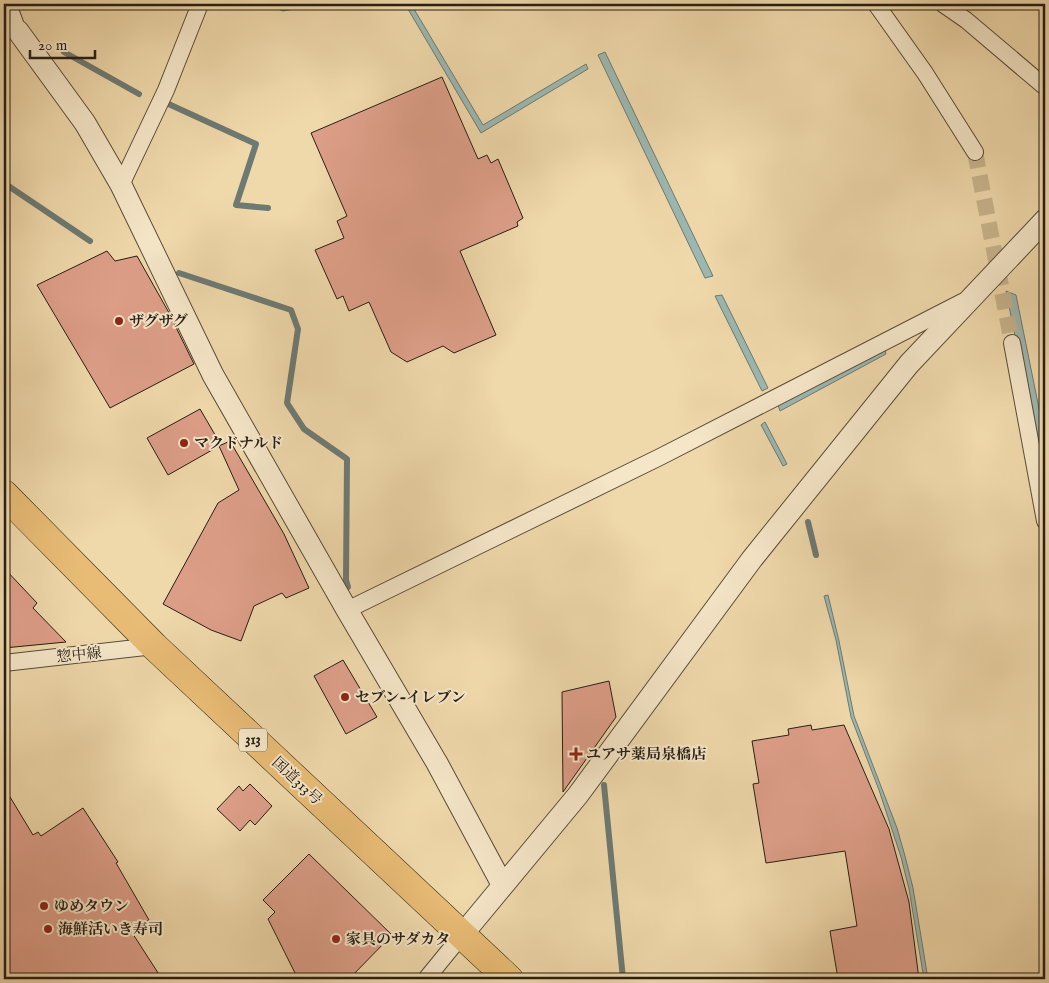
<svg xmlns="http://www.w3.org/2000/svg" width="1049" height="983" font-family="'IM FELL English','Noto Serif JP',serif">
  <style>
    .water { fill: #9cb8b1; stroke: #6d7a73 }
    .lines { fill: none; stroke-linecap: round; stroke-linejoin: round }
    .stream { stroke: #6d7a73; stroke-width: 6 }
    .building { fill: #dd9e88; stroke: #261e15 }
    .minor-tunnel { stroke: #c7b38c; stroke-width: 16; stroke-dasharray: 16 8; stroke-linecap: butt }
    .minor-casing { stroke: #584c3a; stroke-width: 18 }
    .tertiary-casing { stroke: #584c3a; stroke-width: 23 }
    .trunk-casing { stroke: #261e15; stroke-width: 29 }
    .minor { stroke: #f5e6c8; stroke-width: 16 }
    .tertiary { stroke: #f5e6c8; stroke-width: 21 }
    .trunk { stroke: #e8bc75; stroke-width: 28 }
    .poi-dot { fill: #8f2418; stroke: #f5e6c8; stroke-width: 2 }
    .labels { text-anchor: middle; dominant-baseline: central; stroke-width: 4; stroke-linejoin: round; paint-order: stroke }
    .shield { fill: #f5e6c8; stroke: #645a4b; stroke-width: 1 }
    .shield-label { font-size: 14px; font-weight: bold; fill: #261e15 }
    .poi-label { font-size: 15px; font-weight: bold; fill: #261e15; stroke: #f5e6c8; text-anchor: start }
    .street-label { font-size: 15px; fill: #261e15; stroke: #f5e6c8 }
  </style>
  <rect width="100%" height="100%" fill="#efd8aa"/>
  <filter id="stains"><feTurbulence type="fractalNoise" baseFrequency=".004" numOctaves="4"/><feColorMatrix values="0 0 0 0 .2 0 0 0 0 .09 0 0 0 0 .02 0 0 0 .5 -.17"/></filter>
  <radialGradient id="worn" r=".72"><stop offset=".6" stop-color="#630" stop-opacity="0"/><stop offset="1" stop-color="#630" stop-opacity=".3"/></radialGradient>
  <g class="water">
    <polygon points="264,4 279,4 285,6 295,4 320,4 283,11"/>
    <polygon points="405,4 411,4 483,125 586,64 588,69 481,133"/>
    <polygon points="605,52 713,276 705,278 598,55"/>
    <polygon points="1006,291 1016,295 1045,438 1045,487"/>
    <polygon points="722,295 768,388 762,391 715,296"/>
    <polygon points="885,350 886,354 780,411 778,405"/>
    <polygon points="765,422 787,464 783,466 761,425"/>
    <polygon points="828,595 839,641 854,716 897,828 905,856 913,888 928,979 924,979 909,889 901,857 879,790 851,717 836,640 824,596"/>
  </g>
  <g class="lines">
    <g class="stream">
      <polyline points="64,52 139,94"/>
      <polyline points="162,101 256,144 236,205 268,208"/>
      <polyline points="4,183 90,241"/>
      <polyline points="179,273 291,310 298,329 287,403 304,429 347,459 346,580 348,587"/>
      <polyline points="808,522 816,555"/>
      <polyline points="604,785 623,979"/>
    </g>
  </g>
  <g class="building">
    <polygon points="442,77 478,159 487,155 491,163 498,159 523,218 517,222 518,226 460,251 496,335 454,353 443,346 407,362 391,352 369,302 349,311 343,296 337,299 315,250 344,238 337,221 347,216 311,133"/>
    <polygon points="107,251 115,261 137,256 168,311 194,364 110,408 37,285"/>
    <polygon points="200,409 221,445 168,475 147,438"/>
    <polygon points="230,441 284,534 309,588 286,598 282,593 254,606 241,641 211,630 163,604 218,503 239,490 219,446"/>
    <polygon points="4,568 37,603 33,608 66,642 4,648"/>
    <polygon points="343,660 377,717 346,734 314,676"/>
    <polygon points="609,681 616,717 563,792 562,692"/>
    <polygon points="811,725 812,730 844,725 889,829 909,902 919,979 838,979 830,931 857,926 845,851 766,863 753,784 759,783 752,741 789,735 788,729"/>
    <polygon points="250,784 272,806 255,825 250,820 240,831 217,809 239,786 243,791"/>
    <polygon points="4,787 33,835 38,832 41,836 83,808 118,862 116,863 149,920 131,931 162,979 4,979"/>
    <polygon points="309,854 392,935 349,979 298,979 268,919 275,912 263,900"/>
  </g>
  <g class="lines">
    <polyline class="minor-tunnel" points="975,152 1012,343"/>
    <g class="minor-casing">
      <g id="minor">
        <polyline points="8,4 18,31"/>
        <polyline points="876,4 925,73 975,152"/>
        <polyline points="943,4 966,20 1045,87"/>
        <polyline points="121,185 166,90 200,4"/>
        <polyline points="1012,343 1045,521"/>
        <polyline points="347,610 660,457 962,302"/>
        <polyline points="4,663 154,646"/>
        <polyline points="426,979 462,935"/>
      </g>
    </g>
    <g class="tertiary-casing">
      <g id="tertiary">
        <polyline points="4,21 18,31 85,123 121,185 213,375 347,610 437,763 502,884"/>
        <polyline points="462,935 578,795 752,559 909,364 1045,220"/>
      </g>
    </g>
    <g class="trunk-casing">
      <polyline id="trunk" points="4,494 154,646 509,979"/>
    </g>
    <use href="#minor" class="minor"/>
    <use href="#tertiary" class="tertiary"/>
    <use href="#trunk" class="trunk"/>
  </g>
  <g class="poi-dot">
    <circle cx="119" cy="321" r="5"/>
    <circle cx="184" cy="443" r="5"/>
    <circle cx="345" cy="697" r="5"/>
    <path d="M573.5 746.5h5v5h5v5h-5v5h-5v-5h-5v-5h5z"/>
    <circle cx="44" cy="906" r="5"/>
    <circle cx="48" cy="929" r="5"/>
    <circle cx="336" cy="939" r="5"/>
  </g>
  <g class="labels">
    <rect class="shield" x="239" y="728.5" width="28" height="23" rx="4"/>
    <g class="shield-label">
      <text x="253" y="740">313</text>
    </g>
    <g class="poi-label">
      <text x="129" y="321">ザグザグ</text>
      <text x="194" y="443">マクドナルド</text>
      <text x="355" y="697">セブン-イレブン</text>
      <text x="586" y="754">ユアサ薬局泉橋店</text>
      <text x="54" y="906">ゆめタウン</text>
      <text x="58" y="929">海鮮活いき寿司</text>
      <text x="346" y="939">家具のサダカタ</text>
    </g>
    <g class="street-label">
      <text transform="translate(79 655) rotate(-6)">惣中線</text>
      <text transform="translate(297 781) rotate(43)">国道313号</text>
    </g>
  </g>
  <rect width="1049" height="983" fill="none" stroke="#efd8aa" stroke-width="20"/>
  <rect x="5" y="5" width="1039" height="973" fill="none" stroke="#261e15" stroke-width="2.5"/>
  <rect x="10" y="10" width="1029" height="963" fill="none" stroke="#261e15"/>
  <path d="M30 50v8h65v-8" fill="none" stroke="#261e15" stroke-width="2.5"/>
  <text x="38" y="50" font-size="15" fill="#261e15" stroke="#f5e6c8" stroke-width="4" paint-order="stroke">20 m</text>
  <rect width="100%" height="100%" filter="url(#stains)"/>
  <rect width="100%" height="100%" fill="url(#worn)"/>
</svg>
